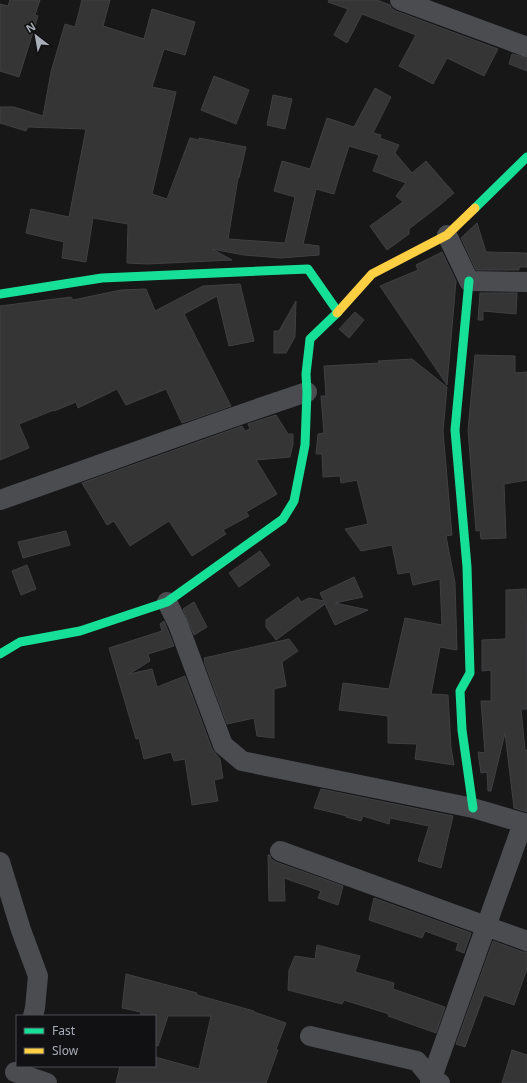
<svg xmlns="http://www.w3.org/2000/svg" width="527" height="1083" font-family="'Noto Sans',sans-serif">
  <style>
    .building { fill: #353536; stroke: #3f4043 }
    .lines { fill: none; stroke-linecap: round; stroke-linejoin: round }
    .street { stroke: #4b4c50; stroke-width: 20 }
    .fast { stroke: #16e098; stroke-width: 9 }
    .slow { stroke: #ffcf43; stroke-width: 9 }
  </style>
  <rect width="100%" height="100%" fill="#171717"/>
  <g class="building">
    <polygon points="10,0 40,0 35,15 38,16 19,77 0,71 0,4 8,6"/>
    <polygon points="82,0 110,0 103,26 144,39 152,9 195,22 185,55 164,49 152,87 176,92 152,194 167,199 190,138 199,140 199,138 246,147 239,178 238,178 228,239 285,243 295,197 274,191 282,161 310,169 327,118 354,127 375,88 391,97 373,133 381,135 380,138 399,145 395,153 412,173 426,161 454,193 440,205 409,229 409,234 387,250 370,226 403,202 396,196 406,183 373,171 379,155 349,146 339,177 334,194 316,189 303,244 319,246 319,255 281,258 244,255 212,249 232,260 147,264 127,263 128,224 93,218 86,262 62,258 64,242 26,233 31,209 69,217 86,129 28,127 26,131 0,123 0,107 14,107 43,116 51,72 65,24 75,27"/>
    <polygon points="329,0 377,0 390,5 391,8 396,11 498,49 484,76 447,58 433,84 399,66 416,35 362,14 347,43 334,35 348,9 328,2"/>
    <polygon points="512,54 527,58 527,71 509,64"/>
    <polygon points="214,76 249,90 236,124 201,110"/>
    <polygon points="273,95 292,99 285,129 267,125"/>
    <polygon points="477,223 486,252 527,253 527,267 519,267 519,270 476,270 461,238"/>
    <polygon points="442,252 456,281 447,385 380,286 418,270 416,265"/>
    <polygon points="240,284 254,341 229,346 217,296 184,314 231,406 182,423 166,389 126,405 117,389 78,408 76,402 54,411 54,410 19,424 29,448 0,460 0,306 71,297 73,300 121,290 146,289 155,311 203,286"/>
    <polygon points="480,293 517,293 516,314 483,311 483,320 478,320"/>
    <polygon points="296,301 295,337 286,353 274,353 274,331 279,331"/>
    <polygon points="355,312 364,320 349,338 339,329"/>
    <polygon points="475,355 515,356 515,373 527,372 527,480 504,484 506,538 481,539 480,530 476,531 468,430"/>
    <polygon points="412,359 447,387 443,431 452,535 446,536 455,583 457,650 440,647 431,694 448,695 451,748 454,765 415,759 417,744 388,743 388,716 339,710 343,683 389,689 405,618 442,625 440,579 413,585 410,572 398,574 392,545 361,551 345,529 368,524 357,480 341,483 340,476 323,477 322,454 316,454 318,434 324,433 321,396 326,396 324,366 380,363 378,361"/>
    <polygon points="276,415 288,434 293,434 293,444 290,457 256,460 277,494 246,512 249,516 223,530 226,534 192,556 169,521 130,546 114,521 107,525 82,483 242,426 245,431 250,429 248,424"/>
    <polygon points="66,531 70,545 23,558 18,542"/>
    <polygon points="260,551 270,565 239,587 229,573"/>
    <polygon points="27,565 36,589 21,595 12,571"/>
    <polygon points="354,577 363,597 335,603 368,610 335,625 325,604 276,640 266,627 266,620 298,597 301,602 309,598 324,601 320,593"/>
    <polygon points="526,589 527,709 521,709 525,750 527,750 527,812 514,808 505,733 491,791 488,791 487,772 481,773 478,752 485,753 481,701 491,701 491,670 482,671 482,640 506,639 506,590"/>
    <polygon points="194,602 207,627 194,635 183,609"/>
    <polygon points="164,621 174,646 148,654 150,661 129,674 152,669 157,687 185,676 212,749 220,759 223,778 214,780 218,801 192,805 185,759 174,761 171,752 144,759 139,738 136,739 109,648 162,631 160,624"/>
    <polygon points="289,639 298,651 282,662 286,686 274,689 274,738 257,736 254,718 227,724 205,664 204,658"/>
    <polygon points="321,789 453,816 441,868 418,861 429,826 390,818 389,824 363,816 361,821 346,817 347,816 314,808"/>
    <polygon points="268,855 270,855 271,859 276,862 343,886 338,905 318,898 321,891 284,878 285,901 269,901"/>
    <polygon points="374,898 471,933 464,953 456,950 458,943 425,931 422,938 369,920"/>
    <polygon points="493,941 523,952 527,952 527,969 514,1005 484,995 465,1047 456,1044"/>
    <polygon points="317,945 360,956 355,972 394,983 393,989 445,1007 436,1033 388,1016 389,1014 344,1000 342,1004 288,990 289,970 295,956 315,959"/>
    <polygon points="126,974 197,993 197,995 254,1011 254,1012 286,1023 276,1049 278,1050 266,1083 116,1083 120,1066 155,1066 155,1057 199,1069 211,1016 168,1016 158,1046 155,1045 155,1016 140,1016 141,1012 122,1008"/>
    <polygon points="512,1050 527,1055 527,1083 502,1083"/>
  </g>
  <g class="lines">
    <g class="street">
      <polyline points="400,0 527,47"/>
      <polyline points="447,235 469,281 527,282"/>
      <path d="M 0,500 C 103,464 204,426 307,392"/>
      <polyline points="167,602 178,624 223,745 242,761 473,808 527,824"/>
      <polyline points="280,851 527,941"/>
      <polyline points="0,862 21,930 38,976 35,1008 33,1016"/>
      <polyline points="310,1036 417,1061 431,1078 440,1083"/>
      <polyline points="15,1072 47,1083"/>
      <polyline points="430,1083 523,823"/>
    </g>
    <g class="fast">
      <polyline points="475,208 527,157"/>
      <polyline points="469,281 455,430 467,567 470,673 460,691 462,730 473,808"/>
      <polyline points="0,294 102,278 308,269 338,312"/>
      <polyline points="0,654 20,642 80,631 167,602 283,519 294,501 305,445 307,392 306,374 310,339 337,313"/>
    </g>
    <polyline class="slow" points="337,313 372,274 447,235 475,208"/>
  </g>
  <rect x="16" y="1015" width="140" height="52" fill="#111113" stroke="#4d4f55"/>
  <rect x="24" y="1028" width="20" height="6" fill="#16e098" stroke="#4d4f55"/>
  <text x="52" y="1035" font-size="12" fill="#a8adb8">Fast</text>
  <rect x="24" y="1048" width="20" height="6" fill="#ffcf43" stroke="#4d4f55"/>
  <text x="52" y="1055" font-size="12" fill="#a8adb8">Slow</text>
  <g transform="translate(36 36) rotate(329)" stroke="#111113" stroke-width="3" paint-order="stroke">
  <path d="M0-3L7 15L0 10L-7 15Z" fill="#a8adb8"/>
  <text y="-6" font-size="11" font-weight="bold" text-anchor="middle" fill="#a8adb8">N</text>
  </g>
</svg>
